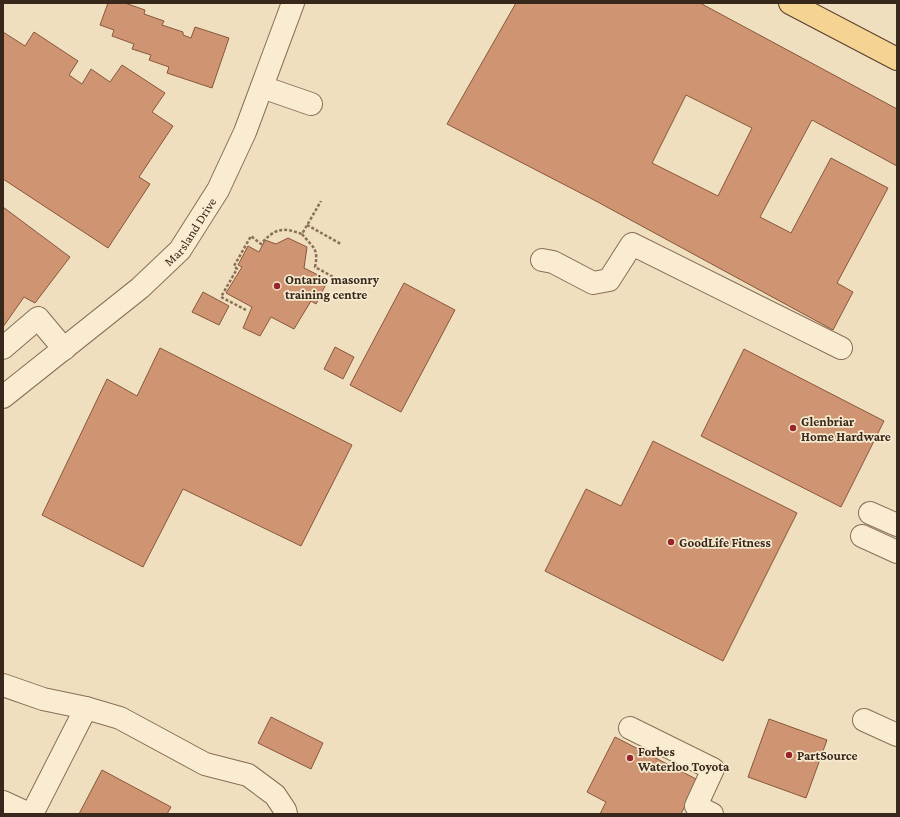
<svg xmlns="http://www.w3.org/2000/svg" width="900" height="817" font-family="'Crimson Pro',serif">
  <style>
    .building { fill: #cf9572; stroke: #88573b; fill-rule: evenodd }
    .lines { fill: none; stroke-linecap: round; stroke-linejoin: round }
    .minor-casing { stroke: #886f56; stroke-width: 24 }
    .major-casing { stroke: #553d2b; stroke-width: 24 }
    .path { stroke: #886f56; stroke-width: 2.5; stroke-dasharray: 3 2; stroke-linecap: butt }
    .minor { stroke: #faecd1; stroke-width: 22 }
    .major { stroke: #f5d393; stroke-width: 22 }
    .poi-dot { fill: #992429; stroke: #f6e9ce; stroke-width: 1.5 }
    .labels { text-anchor: middle; dominant-baseline: central; stroke-width: 3.5; stroke-linejoin: round; paint-order: stroke }
    .street-label { font-size: 13px; fill: #37281b; stroke: #f6e9ce }
    .poi-label { font-size: 13px; font-weight: bold; fill: #37281b; stroke: #f6e9ce; text-anchor: start }
  </style>
  <rect width="100%" height="100%" fill="#efdfbe"/>
  <g class="building">
    <polygon points="108,3 125,3 145,10 144,14 164,21 162,25 183,32 183,35 191,38 195,27 229,38 212,88 167,73 169,67 149,60 151,55 132,49 134,44 112,36 114,30 100,25"/>
    <path d="M 516,3 L 700,3 L 897,109 L 897,166 L 812,120 L 760,217 L 791,233 L 831,158 L 888,188 L 837,283 L 853,292 L 833,330 L 594,200 L 447,124 ZM 686,95 L 752,128 L 718,196 L 652,163 Z"/>
    <polygon points="3,32 25,46 34,32 78,61 69,75 82,84 91,69 110,82 122,65 165,93 152,112 173,126 139,177 150,184 108,248 3,179"/>
    <polygon points="3,207 70,257 35,303 24,297 3,327"/>
    <polygon points="288,238 307,247 304,268 328,280 316,304 311,301 294,329 271,317 260,336 243,328 252,307 226,293 242,267 238,265 248,246 259,252 265,240 276,244"/>
    <polygon points="404,283 455,310 401,412 350,385"/>
    <polygon points="203,292 229,306 219,325 192,312"/>
    <polygon points="335,347 354,357 343,379 324,369"/>
    <polygon points="160,348 352,445 301,546 183,489 143,567 42,515 107,379 137,396"/>
    <polygon points="744,349 884,421 841,507 701,436"/>
    <polygon points="653,441 797,513 723,661 545,571 586,489 621,506"/>
    <polygon points="271,717 323,743 311,769 258,743"/>
    <polygon points="769,719 827,740 806,798 748,777"/>
    <polygon points="615,737 698,780 681,814 600,814 606,802 587,792"/>
    <polygon points="102,770 171,807 167,814 79,814"/>
  </g>
  <g class="lines">
    <g class="minor-casing">
      <g id="minor">
        <polyline points="262,87 311,104"/>
        <polyline points="542,260 553,262 593,283 609,280 632,244 841,348"/>
        <polyline points="3,348 38,318 64,349"/>
        <path id="s1" d="M 3,397 L 140,288 L 180,250 L 218,190 L 245,132 L 293,3"/>
        <polyline points="870,513 897,525"/>
        <polyline points="862,536 897,552"/>
        <polyline points="3,685 43,699 86,708"/>
        <polyline points="864,720 897,735"/>
        <polyline points="630,728 713,769 696,806 712,814"/>
        <polyline points="3,802 29,814"/>
        <polyline points="32,814 86,708 120,718 205,764 248,775 275,795 285,810 286,814"/>
      </g>
    </g>
    <g class="major-casing">
      <polyline id="major" points="790,3 897,59"/>
    </g>
    <g class="path">
      <polyline points="307,225 341,244"/>
      <path d="M 302,234 C 313,248 319,248 315,267 L 337,279"/>
      <path d="M 246,310 L 221,297 L 237,269 L 234,266 L 251,236 L 261,244 C 275,228 283,227 302,234 L 321,201"/>
    </g>
    <use href="#minor" class="minor"/>
    <use href="#major" class="major"/>
  </g>
  <g class="poi-dot">
    <circle cx="277" cy="286" r="4"/>
    <circle cx="793" cy="428" r="4"/>
    <circle cx="671" cy="542" r="4"/>
    <circle cx="789" cy="755" r="4"/>
    <circle cx="630" cy="758" r="4"/>
  </g>
  <g class="labels">
    <g class="street-label">
      <text stroke="none"><textPath href="#s1" startOffset="251">Marsland Drive</textPath></text>
    </g>
    <g class="poi-label">
      <text x="285" y="279">Ontario masonry<tspan x="285" dy="15">training centre</tspan></text>
      <text x="801" y="421">Glenbriar<tspan x="801" dy="15">Home Hardware</tspan></text>
      <text x="679" y="542">GoodLife Fitness</text>
      <text x="638" y="751">Forbes<tspan x="638" dy="15">Waterloo Toyota</tspan></text>
      <text x="797" y="755">PartSource</text>
    </g>
  </g>
  <rect width="900" height="817" fill="none" stroke="#37281b" stroke-width="8"/>
</svg>
